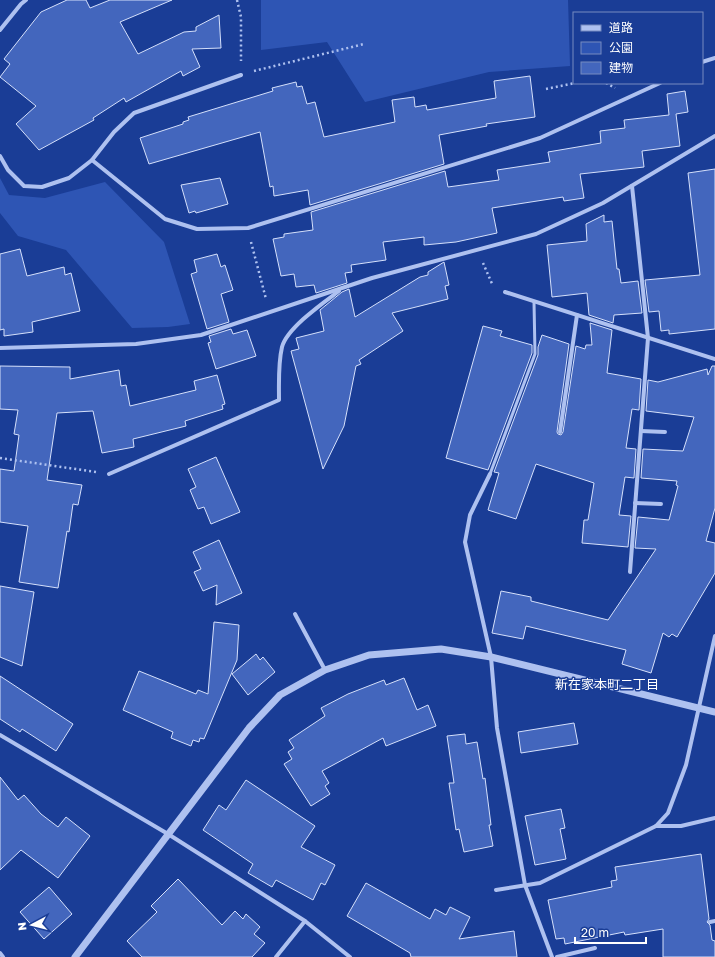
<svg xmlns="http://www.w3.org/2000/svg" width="715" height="957" font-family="'Golos Text','Noto Sans JP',sans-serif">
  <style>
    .green { fill: #2e55b4 }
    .building { fill: #4366bd; stroke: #d5e0fb }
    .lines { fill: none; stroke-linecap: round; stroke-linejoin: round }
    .path { stroke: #aec1f0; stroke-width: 2.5; stroke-dasharray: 2 3; stroke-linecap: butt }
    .service { stroke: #aec1f0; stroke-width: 3 }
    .minor { stroke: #aec1f0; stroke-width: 4 }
    .tertiary { stroke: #aec1f0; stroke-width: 7 }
    .labels { text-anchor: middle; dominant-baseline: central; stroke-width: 3; stroke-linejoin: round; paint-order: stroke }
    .neighbourhood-label { font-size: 13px; fill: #fff; stroke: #1a3d96 }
  </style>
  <rect width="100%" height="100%" fill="#1a3d96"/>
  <g class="green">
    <polygon points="261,0 568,0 570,66 489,72 365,102 327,42 261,50"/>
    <polygon points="0,178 9,195 45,198 105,182 164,242 190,324 168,327 132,328 66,250 18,236 0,213"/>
  </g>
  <g class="building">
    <polygon points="67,0 86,0 90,8 110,0 172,0 120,22 138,54 184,32 196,31 196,27 219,15 221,48 192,49 200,67 183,76 181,71 126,102 124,98 93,118 94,120 39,150 16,124 36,106 0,77 10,64 4,59 41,12"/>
    <polygon points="530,76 535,117 486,124 487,126 439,135 444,164 310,205 308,190 274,196 273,186 270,187 260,132 149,164 140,138 183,124 183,122 189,120 188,117 273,91 272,88 296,82 297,87 302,86 307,104 315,102 324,137 395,122 392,100 414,97 415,107 426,105 427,110 496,98 494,81"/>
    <polygon points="685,91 688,112 676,114 680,146 642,151 644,167 580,174 584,198 564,201 563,197 492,208 497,233 456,242 424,245 424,237 383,242 386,260 351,265 352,272 345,273 347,283 316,293 314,285 296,287 294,274 281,276 273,239 284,237 284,234 313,230 311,212 445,171 448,187 499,180 497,170 550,162 548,152 601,143 600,131 625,128 624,120 669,115 667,94"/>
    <polygon points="715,169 715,329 669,334 669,330 661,331 659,311 649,312 645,280 700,275 688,173"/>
    <polygon points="220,178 228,204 196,213 195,211 189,213 181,185"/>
    <polygon points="604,215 604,222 612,221 617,269 619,269 621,283 638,281 642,313 614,315 613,323 589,315 587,293 552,297 547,245 587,241 586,224"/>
    <polygon points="20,249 27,276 64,267 65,275 71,273 80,311 32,322 33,332 4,336 4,329 0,330 0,254"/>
    <polygon points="217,254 221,267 225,265 233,290 221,294 229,322 207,329 191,274 197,272 194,260"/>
    <polygon points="444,262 449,285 445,286 448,299 392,313 403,331 359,360 361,364 356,366 344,426 323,469 291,351 299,349 296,338 324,331 320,310 342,292 349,289 355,317 420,277 428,275 428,272"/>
    <polygon points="590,323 612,330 607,373 641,379 639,410 632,409 626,448 636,449 634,478 625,477 619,515 631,516 628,547 582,543 584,520 588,520 594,483 536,464 516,519 488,510 499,473 494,472 538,355 538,347 542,335 569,344 557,432 558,434 561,435 563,432 576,346 585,349 586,345 592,345"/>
    <polygon points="483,326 502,331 500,336 532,345 532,353 488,470 446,458"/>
    <polygon points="231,329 233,334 247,330 256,356 216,369 208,343 211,342 209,336"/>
    <polygon points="0,366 70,367 70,379 119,370 121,386 126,385 130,406 196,390 194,381 217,375 225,404 222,405 223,409 185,421 186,426 133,439 134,447 102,453 93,411 57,413 47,480 82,485 78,505 73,504 69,532 67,531 58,588 19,582 28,526 0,522 0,469 14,471 19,435 14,434 18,410 0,409"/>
    <polygon points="712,366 715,366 715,508 706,541 715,543 715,573 677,637 672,634 669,637 663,633 651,673 622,664 626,650 526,626 523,639 492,633 501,591 531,597 531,601 608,620 656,549 635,548 638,517 669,520 678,486 676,485 677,481 641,478 643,449 683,451 694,417 646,411 648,380 658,382 707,369 708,375"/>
    <polygon points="216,457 240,512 211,524 204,507 198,509 190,490 196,487 188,469"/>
    <polygon points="219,540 242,593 216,605 217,585 203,591 194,572 201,569 193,552"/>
    <polygon points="0,586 34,592 22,666 0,657"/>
    <polygon points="214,622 239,625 237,660 204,739 200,738 199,742 193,740 191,746 171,738 173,732 123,710 139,671 196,694 198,690 208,694"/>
    <polygon points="256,654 260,660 263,657 275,672 248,695 232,674"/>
    <polygon points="0,676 73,724 56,751 22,729 20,732 0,719"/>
    <polygon points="404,678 417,710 428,705 436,726 386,746 383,738 322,771 329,783 325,786 330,794 311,806 284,764 292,759 288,752 294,748 289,740 325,716 321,708 348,694 384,680 386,685"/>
    <polygon points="574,723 578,744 521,753 518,732"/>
    <polygon points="465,734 466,744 477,742 483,779 485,778 491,825 489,825 493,846 464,852 459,829 456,830 449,783 454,783 447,736"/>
    <polygon points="0,777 18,800 24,795 41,814 58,827 66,817 90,836 58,878 21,850 0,870"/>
    <polygon points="246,780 315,826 301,847 335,865 325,885 321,883 313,900 276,880 272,887 248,873 253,864 203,830 219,805 226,810"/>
    <polygon points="561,809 565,828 560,829 566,859 535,865 525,816"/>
    <polygon points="701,854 709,919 707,922 710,925 712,940 715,941 715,957 663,957 663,929 625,935 624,932 565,944 564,938 556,939 548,900 612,887 611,881 617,880 615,867"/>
    <polygon points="178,879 222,925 235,911 243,919 246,914 260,927 254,934 265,943 252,957 142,957 127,941 157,912 151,906"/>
    <polygon points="366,883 430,919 435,909 446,915 450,907 470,917 459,939 514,931 517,957 411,957 410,953 347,916"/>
    <polygon points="49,887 72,914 44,939 20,912"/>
  </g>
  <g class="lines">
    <g class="path">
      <polyline points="237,0 241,17 241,61"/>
      <polyline points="254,71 364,44"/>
      <polyline points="606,83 615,88"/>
      <polyline points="546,89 575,83"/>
      <polyline points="251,242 266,299"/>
      <polyline points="483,263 493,286"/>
      <polyline points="0,458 96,472"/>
    </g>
    <polyline class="service" points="490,474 535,354 534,302"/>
    <g class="minor">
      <polyline points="0,30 21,4 26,0"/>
      <polyline points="702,62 715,58"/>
      <polyline points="0,156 8,170 24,186 42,187 69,178 92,160 114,132 134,113 241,75"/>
      <polyline points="92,160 165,219 197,229 248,228 540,138 660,83"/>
      <polyline points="505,292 715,359"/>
      <polyline points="0,348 136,344 201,335 372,278 536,234 603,203 715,136"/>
      <polyline points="641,431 665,432"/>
      <polyline points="560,432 577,315"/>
      <path d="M 109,474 L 279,400 C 279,383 278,364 282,347 C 287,328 323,303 339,291"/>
      <polyline points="490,474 470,515 465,542 491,657 497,728 525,885 552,957"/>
      <polyline points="635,503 661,504"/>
      <polyline points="630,572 648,338 632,186"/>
      <polyline points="295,614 325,670"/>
      <polyline points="0,735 168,834 305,921 350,957"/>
      <polyline points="656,826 681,826 715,818"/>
      <polyline points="496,890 540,883 656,826 668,813 686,765 715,636"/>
      <polyline points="710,922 715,921"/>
      <polyline points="0,953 3,957"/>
      <polyline points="276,957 305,921"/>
      <polyline points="557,957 595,948"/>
    </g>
    <polyline class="tertiary" points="75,957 249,728 280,695 325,670 369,655 441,649 491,657 715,712"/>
  </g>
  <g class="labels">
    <g class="neighbourhood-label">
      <text x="607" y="684">新在家本町二丁目</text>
    </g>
  </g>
  <rect x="573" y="12" width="130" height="72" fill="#1a3d96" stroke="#768bc0"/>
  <rect x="581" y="25" width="20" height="6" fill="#aec1f0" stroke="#768bc0"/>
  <text x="609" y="32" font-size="12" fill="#ffffff">道路</text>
  <rect x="581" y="42" width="20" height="12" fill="#2e55b4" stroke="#768bc0"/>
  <text x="609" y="52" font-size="12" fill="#ffffff">公園</text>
  <rect x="581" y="62" width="20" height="12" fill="#4366bd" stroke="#768bc0"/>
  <text x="609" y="72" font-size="12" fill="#ffffff">建物</text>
  <g transform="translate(32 925) rotate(263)" stroke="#1a3d96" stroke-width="3" paint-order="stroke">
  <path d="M0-3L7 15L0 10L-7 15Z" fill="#ffffff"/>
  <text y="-6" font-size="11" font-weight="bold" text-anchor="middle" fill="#ffffff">N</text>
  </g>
  <path d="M575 937v6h71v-6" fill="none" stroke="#ffffff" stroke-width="2"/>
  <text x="581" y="937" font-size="12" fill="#ffffff" stroke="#1a3d96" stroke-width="3" paint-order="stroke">20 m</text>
</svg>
